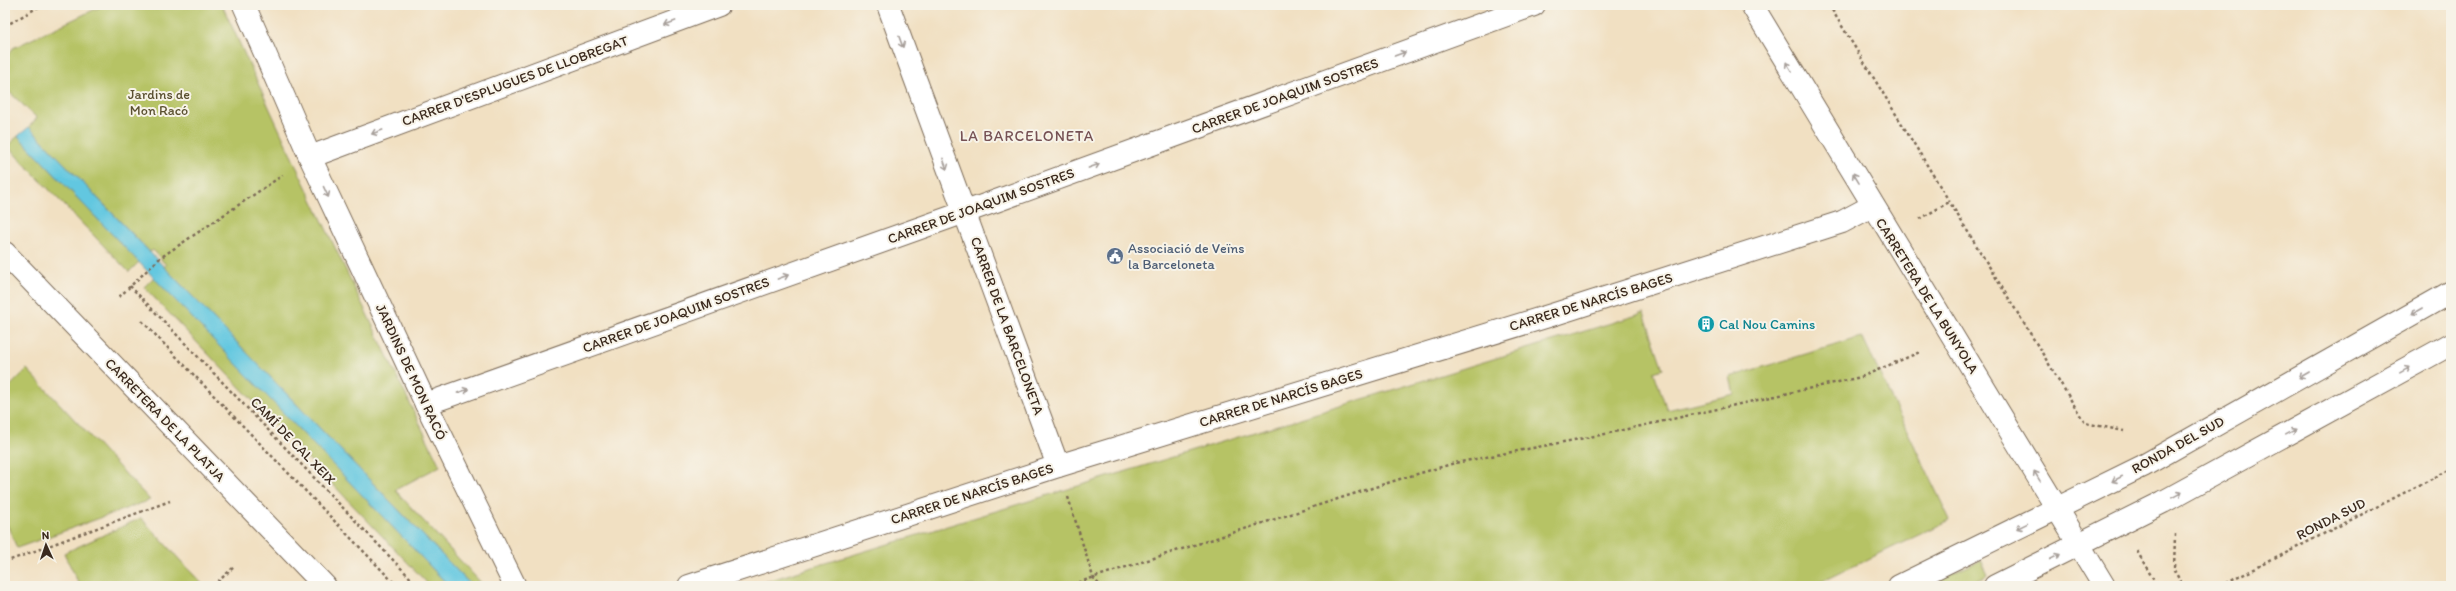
<svg xmlns="http://www.w3.org/2000/svg" width="2456" height="591" font-family="Itim,sans-serif">
  <style>
    .green { fill: #b6c365; stroke: #787642 }
    .water { fill: #62c7e0; stroke: #4e787f }
    .lines { fill: none; stroke-linecap: round; stroke-linejoin: round }
    .pedestrian-casing { stroke: #7b6a57; stroke-width: 24 }
    .minor-casing { stroke: #7b6a57; stroke-width: 24 }
    .tertiary-casing { stroke: #7b6a57; stroke-width: 24 }
    .path { stroke: #7b6a57; stroke-width: 2.5; stroke-dasharray: 3 3; stroke-linecap: butt }
    .pedestrian { stroke: #fff; stroke-width: 22 }
    .minor { stroke: #fff; stroke-width: 22 }
    .tertiary { stroke: #fff; stroke-width: 22 }
    .oneway { stroke: #a79f9a }
    .labels { text-anchor: middle; dominant-baseline: central; stroke-width: 4; stroke-linejoin: round; paint-order: stroke }
    .street-label { font-size: 14px; fill: #3b2a1e; stroke: #f7f3e8 }
    .park-label { font-size: 14px; fill: #5a5030; stroke: #f7f3e8 }
    .service-label { font-size: 14px; fill: #4e5e75; stroke: #f7f3e8; text-anchor: start }
    .culture-label { font-size: 14px; fill: #0d838f; stroke: #f7f3e8; text-anchor: start }
    .neighbourhood-label { font-size: 15px; letter-spacing: 1px; fill: #765154; stroke: #f7f3e8 }
  </style>
  <rect width="100%" height="100%" fill="#f7f3e8"/>
  <filter id="ink" filterUnits="userSpaceOnUse"><feTurbulence type="fractalNoise" baseFrequency=".025" numOctaves="2"/><feDisplacementMap in="SourceGraphic" scale="8" xChannelSelector="R" yChannelSelector="G"/><feConvolveMatrix kernelMatrix="1 2 1 2 8 2 1 2 1" color-interpolation-filters="sRGB"/></filter>
  <filter id="wash" filterUnits="userSpaceOnUse"><feTurbulence type="fractalNoise" baseFrequency=".012" numOctaves="4" result="noise"/><feDisplacementMap in="SourceGraphic" scale="16" xChannelSelector="R" yChannelSelector="G"/><feGaussianBlur stdDeviation="0.9" result="paint"/><feColorMatrix in="noise" values="0 0 0 0 0 0 0 0 0 0 0 0 0 0 0 0 0 1.4 0 .05"/><feComposite in="paint" operator="in"/></filter>
  <g filter="url(#wash)">
    <rect width="100%" height="100%" fill="#f1e0c2"/>
    <g class="green">
      <polygon points="104,5 222,5 296,166 440,466 395,490 484,586 472,586 164,267 166,265 153,250 150,252 29,127 37,118 5,88 5,60 13,48"/>
      <polygon points="18,136 139,262 129,272 7,146"/>
      <polygon points="154,277 449,586 430,586 144,287"/>
      <polygon points="1644,313 1663,369 1654,372 1667,410 1734,394 1730,377 1862,337 1950,520 1812,586 751,586"/>
      <polygon points="27,369 150,500 17,548 5,520 5,391"/>
      <polygon points="141,518 204,586 80,586 64,553"/>
      <polygon points="1981,560 1988,575 1965,586 1926,586"/>
    </g>
    <polygon class="water" points="29,127 472,586 449,586 18,136"/>
  </g>
  <g filter="url(#ink)">
    <g class="lines">
      <g class="pedestrian-casing">
        <polyline id="pedestrian" points="244,5 310,157"/>
      </g>
      <g class="minor-casing">
        <g id="minor">
          <polyline points="888,5 1058,466"/>
          <polyline points="1752,5 2104,586"/>
          <polyline points="426,404 996,201 1534,5"/>
          <polyline points="515,586 426,404 310,157 719,5"/>
          <polyline points="689,586 1058,466 1555,314 1842,222 1872,206"/>
          <polyline points="1899,586 2143,466 2451,292"/>
          <polyline points="1995,586 2163,502 2451,344"/>
        </g>
      </g>
      <g class="tertiary-casing">
        <polyline id="tertiary" points="5,253 325,586"/>
      </g>
      <g class="path">
        <polyline points="1829,5 2085,423 2124,431"/>
        <polyline points="5,26 42,5"/>
        <polyline points="1920,219 1949,202"/>
        <polyline points="130,286 418,586"/>
        <polyline points="119,297 160,258 283,175"/>
        <polyline points="142,321 397,586"/>
        <polyline points="1068,497 1093,577 1100,586"/>
        <polyline points="2175,534 2174,570 2183,586"/>
        <polyline points="2137,551 2157,586"/>
        <polyline points="5,562 170,501"/>
        <polyline points="213,586 234,567"/>
        <polyline points="1067,586 1400,479 1455,463 1605,434 1861,377 1920,352"/>
        <polyline points="2221,586 2451,469"/>
      </g>
      <use href="#pedestrian" class="pedestrian"/>
      <use href="#minor" class="minor"/>
      <use href="#tertiary" class="tertiary"/>
    </g>
    <defs><path id="oneway-shaft" d="M-6 0H5M1.5-3L5.5 0L1.5 3" fill="none" stroke-width="1.6" stroke-linecap="round" stroke-linejoin="round"/></defs>
    <g class="oneway">
      <use href="#oneway-shaft" transform="translate(670 23) rotate(160)"/>
      <use href="#oneway-shaft" transform="translate(901 42) rotate(70)"/>
      <use href="#oneway-shaft" transform="translate(1400 54) rotate(-20)"/>
      <use href="#oneway-shaft" transform="translate(1789 67) rotate(-121)"/>
      <use href="#oneway-shaft" transform="translate(377 132) rotate(160)"/>
      <use href="#oneway-shaft" transform="translate(945 164) rotate(70)"/>
      <use href="#oneway-shaft" transform="translate(1094 166) rotate(-20)"/>
      <use href="#oneway-shaft" transform="translate(1856 178) rotate(-121)"/>
      <use href="#oneway-shaft" transform="translate(326 192) rotate(65)"/>
      <use href="#oneway-shaft" transform="translate(783 277) rotate(-20)"/>
      <use href="#oneway-shaft" transform="translate(2417 311) rotate(150)"/>
      <use href="#oneway-shaft" transform="translate(2405 370) rotate(-29)"/>
      <use href="#oneway-shaft" transform="translate(2304 375) rotate(150)"/>
      <use href="#oneway-shaft" transform="translate(463 391) rotate(-20)"/>
      <use href="#oneway-shaft" transform="translate(2291 432) rotate(-29)"/>
      <use href="#oneway-shaft" transform="translate(2037 476) rotate(-121)"/>
      <use href="#oneway-shaft" transform="translate(2117 479) rotate(153)"/>
      <use href="#oneway-shaft" transform="translate(2177 495) rotate(-29)"/>
      <use href="#oneway-shaft" transform="translate(2022 526) rotate(154)"/>
      <use href="#oneway-shaft" transform="translate(2055 557) rotate(-26)"/>
    </g>
  </g>
  <defs>
    <g id="civic-disc" transform="scale(0.9)"><circle r="9.5" fill="#5c6f8a" stroke="#f7f3e8"/><path d="M-.6-6.5H3V-4.5H.6V-3L4-1V1h2V6H-6V1h2V-1L-.6-3ZM-1.2 2.5V6h2.4V2.5Z" fill="#fff"/></g>
    <g id="building-disc" transform="scale(0.9)"><circle r="9.5" fill="#0f9aa8" stroke="#f7f3e8"/><path d="M-4-6H4V6H1V3H-1V6H-4ZM-2.5-4.3h1.7v1.8h-1.7ZM.8-4.3h1.7v1.8H.8ZM-2.5-1h1.7V.8h-1.7ZM.8-1h1.7V.8H.8Z" fill="#fff"/></g>
  </defs>
  <g fill-rule="evenodd">
    <use href="#civic-disc" x="1115" y="256"/>
    <use href="#building-disc" x="1706" y="324"/>
  </g>
  <g class="labels">
    <g class="street-label">
      <text transform="translate(515 81) rotate(-20)">CARRER D'ESPLUGUES DE LLOBREGAT</text>
      <text transform="translate(1285 96) rotate(-20)">CARRER DE JOAQUIM SOSTRES</text>
      <text transform="translate(981 206) rotate(-20)">CARRER DE JOAQUIM SOSTRES</text>
      <text transform="translate(1927 296) rotate(58)">CARRETERA DE LA BUNYOLA</text>
      <text transform="translate(1591 302) rotate(-17)">CARRER DE NARCÍS BAGES</text>
      <text transform="translate(676 315) rotate(-20)">CARRER DE JOAQUIM SOSTRES</text>
      <text transform="translate(1007 326) rotate(70)">CARRER DE LA BARCELONETA</text>
      <text transform="translate(411 372) rotate(65)">JARDINS DE MON RACÓ</text>
      <text transform="translate(1281 398) rotate(-17)">CARRER DE NARCÍS BAGES</text>
      <text transform="translate(165 420) rotate(46)">CARRETERA DE LA PLATJA</text>
      <text transform="translate(293 441) rotate(46)">CAMÍ DE CAL XEIX</text>
      <text transform="translate(2178 445) rotate(-29)">RONDA DEL SUD</text>
      <text transform="translate(972 494) rotate(-18)">CARRER DE NARCÍS BAGES</text>
      <text transform="translate(2331 519) rotate(-27)">RONDA SUD</text>
    </g>
    <g class="park-label">
      <text x="159" y="94">Jardins de<tspan x="159" dy="16">Mon Racó</tspan></text>
    </g>
    <g class="service-label">
      <text x="1128" y="248">Associació de Veïns<tspan x="1128" dy="16">la Barceloneta</tspan></text>
    </g>
    <g class="culture-label">
      <text x="1719" y="324">Cal Nou Camins</text>
    </g>
    <g class="neighbourhood-label">
      <text x="1027" y="136">LA BARCELONETA</text>
    </g>
  </g>
  <rect width="2456" height="591" fill="none" stroke="#f7f3e8" stroke-width="20"/>
  <g transform="translate(46 545) rotate(357)" stroke="#f7f3e8" stroke-width="3" paint-order="stroke">
  <path d="M0-3L7 15L0 10L-7 15Z" fill="#3b2a1e"/>
  <text y="-6" font-size="11" font-weight="bold" text-anchor="middle" fill="#3b2a1e">N</text>
  </g>
</svg>
